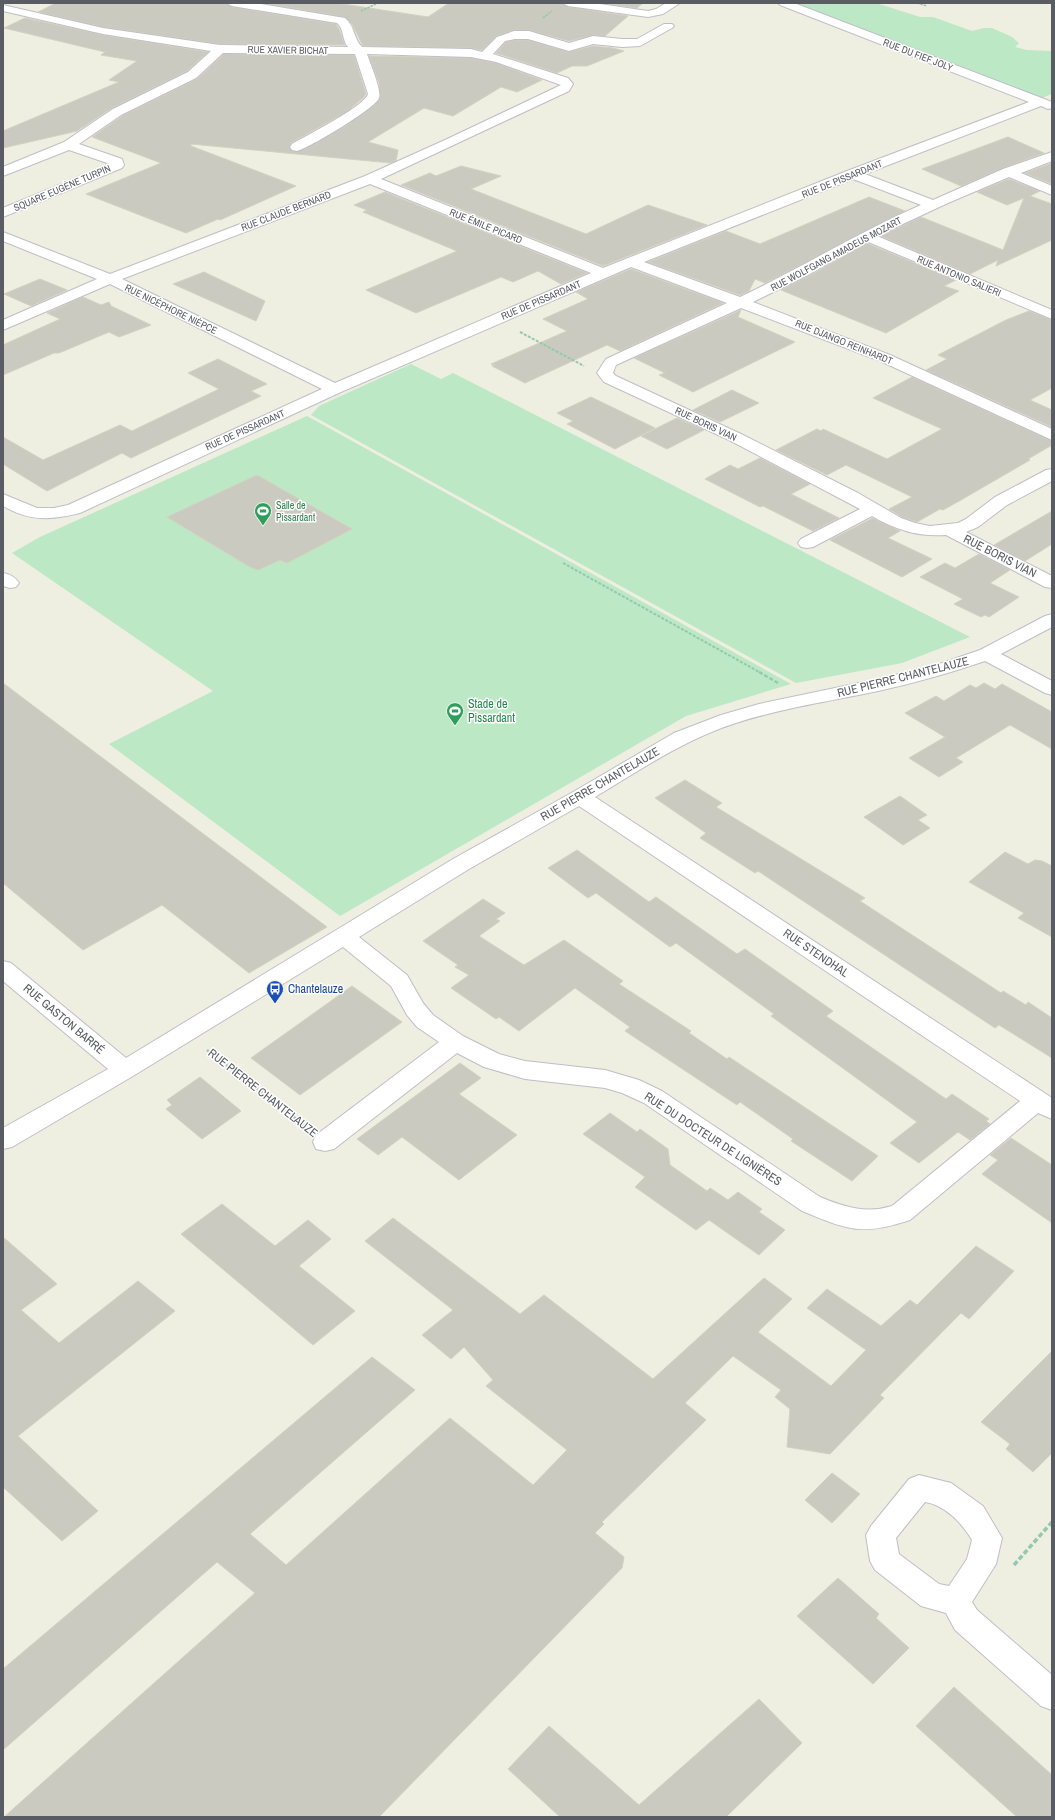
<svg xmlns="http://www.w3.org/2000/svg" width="1055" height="1820" font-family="'Archivo Narrow',sans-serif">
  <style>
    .green { fill: #bce8c5 }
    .building { fill: #cbcac0; stroke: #d3d1bf }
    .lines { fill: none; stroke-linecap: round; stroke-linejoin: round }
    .minor-casing { stroke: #bebfc6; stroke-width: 2 }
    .path-far3 { stroke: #94c9af; stroke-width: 1.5; stroke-dasharray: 2.5 1; stroke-linecap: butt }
    .path-far2 { stroke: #94c9af; stroke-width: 2; stroke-dasharray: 3 1.5; stroke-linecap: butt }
    .path-far1 { stroke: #94c9af; stroke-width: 2.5; stroke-dasharray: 4 2; stroke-linecap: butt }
    .path { stroke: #94c9af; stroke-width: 3.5; stroke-dasharray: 5 2.5; stroke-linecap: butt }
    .minor { fill: #fff; fill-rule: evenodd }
    .labels { text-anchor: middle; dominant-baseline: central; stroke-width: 3; stroke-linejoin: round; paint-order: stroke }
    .far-street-label { font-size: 10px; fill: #5a5c64; stroke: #fff }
    .far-leisure-label { font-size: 10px; fill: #27864d; stroke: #fff; text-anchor: start }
    .street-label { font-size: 12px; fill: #5a5c64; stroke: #fff }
    .leisure-label { font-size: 12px; fill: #27864d; stroke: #fff; text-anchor: start }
    .transit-label { font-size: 12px; fill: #164399; stroke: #fff; text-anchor: start }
  </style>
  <rect width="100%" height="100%" fill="#eeeee1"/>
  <g class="green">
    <polygon points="790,3 876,3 920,17 933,17 972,31 984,28 992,28 1012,37 1019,43 1015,47 1027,50 1052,51 1052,94 1039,99"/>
    <polygon points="411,364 441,379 453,373 970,637 902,663 796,683 311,415 319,406"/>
    <polygon points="307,416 791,684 686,716 340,916 109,744 213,691 12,553 40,537"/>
  </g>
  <g class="building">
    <polygon points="56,3 225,3 232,7 336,24 339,29 345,45 220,44 103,27 38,12"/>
    <polygon points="264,3 336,3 428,17 449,3 561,3 568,7 628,16 605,36 593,35 569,41 529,30 514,30 496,36 482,50 471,48 363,46 352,24 345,17"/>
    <polygon points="603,3 643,3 637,8"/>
    <polygon points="25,18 103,35 208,52 187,71 112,108 77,131 3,148 3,131 119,82 109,80 137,61 101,55 105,52 4,28"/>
    <polygon points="515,40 528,40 569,52 593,46 613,48 624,51 587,66 572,66 557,73 496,53 506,42"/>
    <polygon points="224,54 354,55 366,94 363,98 346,112 291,143 289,148 292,151 297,152 315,144 342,128 367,111 380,99 379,83 369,56 471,58 496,63 542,80 517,92 501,87 453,116 424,108 368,142 398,150 396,161 391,163 191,144 191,146 296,186 220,220 218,219 186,233 86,194 161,163 92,137 122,116 197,79"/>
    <polygon points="1008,137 1044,153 1003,168 961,186 922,169"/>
    <polygon points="1052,163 1052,184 1025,173"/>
    <polygon points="461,166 501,176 471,189 586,234 648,205 707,225 603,266 401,185 430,173 436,176"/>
    <polygon points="1009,179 1040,191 1030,196 1052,204 1052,240 996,266 998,260 970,274 881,236 921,217 1003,250 1024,198 1007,205 977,192"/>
    <polygon points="385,192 587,273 561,284 538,271 513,282 501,277 416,313 366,290 457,251 363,212 367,210 354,205"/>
    <polygon points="869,197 905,211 765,283 755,279 749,291 740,295 648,262 726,231 760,244"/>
    <polygon points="866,243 956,280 944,286 959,291 886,333 781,290 809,276"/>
    <polygon points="631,269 723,303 620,351 607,345 525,383 492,366 495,365 491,364 567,331 543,319 588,299 576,292"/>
    <polygon points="204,272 265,301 256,321 173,284"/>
    <polygon points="40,279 67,290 31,306 4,294"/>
    <polygon points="83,297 101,305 109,302 111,306 151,325 119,337 109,332 59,353 54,353 3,375 3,345 60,319 47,313"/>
    <polygon points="741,310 738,317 795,342 693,392 659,375 665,373 634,358"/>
    <polygon points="1029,311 1052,320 1052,388 1030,400 1052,410 1052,427 926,370 947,359 938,355 1006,320"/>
    <polygon points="218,359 267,384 251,391 261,396 131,458 122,453 47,491 3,464 3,437 43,460 120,425 132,431 219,389 188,373"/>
    <polygon points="912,377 1052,441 1052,445 1028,459 1030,460 961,500 943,510 940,509 917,522 902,517 889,509 912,497 846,465 827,475 776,450 817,429 821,431 823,429 887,459 942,429 873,398"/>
    <polygon points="732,390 759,403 720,422 693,410"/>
    <polygon points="591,397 655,428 615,449 567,424 573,421 557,413"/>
    <polygon points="677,418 704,430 667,449 641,436"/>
    <polygon points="760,458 810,484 791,494 839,518 813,531 763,506 760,507 705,479 730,465 738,469"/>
    <polygon points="257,475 352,529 287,563 280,560 258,570 250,567 167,517"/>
    <polygon points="1052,511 1052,544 1025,561 994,545"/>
    <polygon points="873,518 900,531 888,538 932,559 902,577 830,540"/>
    <polygon points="979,554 1010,570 990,583 1019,597 989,617 985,615 981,617 954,604 963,599 920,577 945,563 955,568"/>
    <polygon points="3,683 327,927 249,973 162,905 83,950 3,883"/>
    <polygon points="984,683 995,689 1002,684 1052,712 1052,749 1010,725 956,758 963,762 939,777 909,758 945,737 905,713 936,696 944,701 970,685 976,688"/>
    <polygon points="685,780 722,803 716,807 865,898 860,901 1001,993 1003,991 1026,1005 1028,1002 1052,1018 1052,1058 999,1025 995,1028 758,871 755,873 700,838 706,833 655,798"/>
    <polygon points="900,796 927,815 918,820 930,828 903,845 864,817"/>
    <polygon points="577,850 649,902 656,897 737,954 745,949 833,1011 826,1016 946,1099 952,1094 989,1119 986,1121 990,1124 970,1140 958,1132 919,1163 890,1143 917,1122 771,1016 774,1014 676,943 670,947 596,893 588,898 548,868"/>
    <polygon points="1005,852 1028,864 1035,860 1042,861 1052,866 1052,937 1018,918 1024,913 969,882"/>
    <polygon points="483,899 505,913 496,919 500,921 479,936 524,965 564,940 623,981 619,984 691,1031 689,1033 727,1059 729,1057 878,1156 852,1181 791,1141 793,1139 740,1102 737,1105 625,1031 630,1027 575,988 519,1031 499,1017 496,1019 451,988 469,975 455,967 458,965 423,941"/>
    <polygon points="352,986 402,1022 300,1095 251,1058"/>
    <polygon points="460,1063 481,1078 459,1094 517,1135 459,1180 402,1137 378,1155 357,1139"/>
    <polygon points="200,1077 241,1111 202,1139 166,1109 172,1105 167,1100"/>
    <polygon points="610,1113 637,1132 640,1129 668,1149 670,1165 707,1191 710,1188 728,1200 738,1192 762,1209 759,1212 785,1230 759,1255 709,1220 696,1230 635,1187 645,1177 583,1134"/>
    <polygon points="1011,1138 1052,1165 1052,1223 982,1174 998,1160 990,1155"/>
    <polygon points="222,1204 275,1246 308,1220 331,1239 299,1266 355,1311 313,1345 181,1234"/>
    <polygon points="393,1218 520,1314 544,1295 653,1379 764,1278 792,1299 758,1332 831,1386 866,1350 807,1308 827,1289 881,1326 910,1300 917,1305 976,1246 1014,1271 969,1319 961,1313 880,1395 884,1398 830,1454 787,1447 790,1409 775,1397 781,1390 733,1356 685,1403 706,1420 602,1522 604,1524 595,1533 624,1557 622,1568 379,1817 4,1817 255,1593 217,1562 3,1750 3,1669 372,1357 415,1390 250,1534 286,1565 450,1418 533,1485 567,1450 486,1386 493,1380 464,1347 451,1359 422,1335 453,1310 365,1241"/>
    <polygon points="3,1237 57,1284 21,1310 59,1343 138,1281 175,1311 18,1436 98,1511 62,1541 3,1487"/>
    <polygon points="1052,1351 1052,1453 1033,1472 1006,1449 1010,1444 981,1422"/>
    <polygon points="832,1473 860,1494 832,1523 805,1500"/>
    <polygon points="838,1578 879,1614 876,1618 909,1648 873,1684 797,1616"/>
    <polygon points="954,1687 1052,1775 1052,1817 1017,1817 916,1726"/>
    <polygon points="759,1699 802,1743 726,1817 560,1817 508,1769 549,1726 639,1805"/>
  </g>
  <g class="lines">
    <g class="minor-casing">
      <g id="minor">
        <path d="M 226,3 L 255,3 L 345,18 C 355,26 353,38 362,47 L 471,49 L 482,52 L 497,37 L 514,31 L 529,31 L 569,43 L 593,36 L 622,39 L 637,39 L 664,24 L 672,24 L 674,26 L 672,28 L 640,46 L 622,47 L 593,44 L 569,51 L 528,39 L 515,39 L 505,41 L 493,54 L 568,78 L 573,84 L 569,91 L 381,179 L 603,268 L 847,171 L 1029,102 L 780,5 L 778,3 L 794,3 L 1052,102 L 1052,108 L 1048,109 L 1041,106 L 865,174 L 933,200 L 1003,169 L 1052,152 L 1052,161 L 1021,173 L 1052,186 L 1052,195 L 1009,177 L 948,203 L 877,236 L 1052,310 L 1052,319 L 866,241 L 808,275 L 753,302 L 890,355 L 1052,429 L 1052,440 L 880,361 L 741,308 L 616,365 L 613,373 L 616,376 L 741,434 L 858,493 L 901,518 L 915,523 L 930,526 L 958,523 L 966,519 L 995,497 L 1046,470 L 1052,469 L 1052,481 L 1007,505 L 978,527 L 966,532 L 1052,576 L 1052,588 L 1045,587 L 946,535 C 918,537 896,530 872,516 L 813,547 L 807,548 L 801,547 L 798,543 L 801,539 L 860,509 L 729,440 L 604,382 L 597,373 L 606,359 L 727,303 L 631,267 L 341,392 L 80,513 C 51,520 31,522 3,506 L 3,494 L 37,508 L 54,508 L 68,505 L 322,389 L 110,284 L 3,330 L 3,320 L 97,279 L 3,241 L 3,232 L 110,274 L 365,176 L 445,140 L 561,85 L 496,62 L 471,57 L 367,54 C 370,63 382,91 379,98 C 376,108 309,148 297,151 L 292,150 L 290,147 L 292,144 C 306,136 365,106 368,94 L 355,54 L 223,53 L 196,78 L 121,115 L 79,144 L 122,159 L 124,165 L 122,168 L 3,217 L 3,208 L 110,164 L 69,150 L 3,176 L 3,167 L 64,142 L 113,109 L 188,72 L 211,51 L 103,34 L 3,11 L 3,5 L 103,28 L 220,45 L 348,47 C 342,40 344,28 337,23 L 232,6 ZM 853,179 L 921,205 C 859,232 801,268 740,297 L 644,262 ZM 370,184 L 591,273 L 335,383 L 122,279 Z"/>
        <polygon points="562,3 593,3 648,11 656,9 666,3 680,3 663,14 648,17 568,6"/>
        <path d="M 3,573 C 10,574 15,577 19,583 L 16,587 L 10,588 L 3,586 Z"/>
        <path d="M 1052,614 L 1052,627 L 1001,654 L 1052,681 L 1052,695 L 1045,693 L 985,661 C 950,673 914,683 878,691 C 831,701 782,708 736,723 C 685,739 640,770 595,797 L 1052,1098 L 1052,1119 L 1038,1113 L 910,1220 C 862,1236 848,1230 802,1211 L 644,1103 L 622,1093 L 605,1088 L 525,1079 L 484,1067 L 457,1053 L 334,1149 L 325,1151 L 316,1149 L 313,1142 L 316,1135 L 439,1042 L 417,1027 L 407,1015 L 391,986 L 343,947 L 133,1076 L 12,1147 L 3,1149 L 3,1128 L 108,1069 L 3,981 L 3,961 L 11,963 L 126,1058 L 453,859 L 573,792 L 674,733 L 721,715 L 759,704 L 878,679 L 936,665 L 980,650 L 1045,616 ZM 579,806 L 1020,1101 L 892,1206 C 866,1214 844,1207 820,1197 L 662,1091 L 639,1080 L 605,1070 L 525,1061 L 499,1054 L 463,1036 L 433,1015 L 423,1003 L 407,975 L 359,937 L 469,869 Z"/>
        <path d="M 919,1475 L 951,1483 L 983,1506 L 1002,1538 L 996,1564 L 972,1602 L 977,1610 L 1052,1675 L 1052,1710 L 1041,1706 L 955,1630 L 946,1613 L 921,1606 L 875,1570 L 870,1561 L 866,1535 L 871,1526 L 909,1479 ZM 925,1502 C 945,1505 962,1523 972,1540 L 967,1559 L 949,1586 L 939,1584 L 899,1554 L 896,1538 Z"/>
      </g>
    </g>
    <g class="path-far3">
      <polyline points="917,3 927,6"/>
      <polyline points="361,11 378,3"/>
      <polyline points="543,18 552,11"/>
    </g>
    <g class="path-far2">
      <polyline points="520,332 584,366"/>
      <polyline points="563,563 761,673"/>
    </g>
    <g class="path-far1">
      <polyline points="759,672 778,683"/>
      <polyline points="207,1050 304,1125"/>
    </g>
    <polyline class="path" points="1014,1565 1052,1522"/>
    <use href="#minor" class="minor"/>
  </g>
  <defs>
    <g id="stadium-pin" transform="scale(0.9)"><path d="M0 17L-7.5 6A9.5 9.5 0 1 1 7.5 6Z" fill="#2e9e5b" stroke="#fff"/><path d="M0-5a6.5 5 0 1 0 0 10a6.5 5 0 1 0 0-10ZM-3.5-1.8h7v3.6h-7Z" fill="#fff"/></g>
    <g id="bus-pin" transform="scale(0.9)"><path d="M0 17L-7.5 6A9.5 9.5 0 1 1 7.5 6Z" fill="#1a4fb4" stroke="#fff"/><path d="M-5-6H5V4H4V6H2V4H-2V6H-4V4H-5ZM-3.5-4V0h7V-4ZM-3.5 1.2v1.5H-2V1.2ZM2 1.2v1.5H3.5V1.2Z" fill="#fff"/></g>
  </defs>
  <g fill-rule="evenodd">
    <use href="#stadium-pin" x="263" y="511"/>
    <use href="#stadium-pin" x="455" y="711"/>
    <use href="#bus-pin" x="275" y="989"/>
  </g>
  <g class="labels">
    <g class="far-street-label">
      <text transform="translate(288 50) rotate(1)">RUE XAVIER BICHAT</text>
      <text transform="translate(918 55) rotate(21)">RUE DU FIEF JOLY</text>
      <text transform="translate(842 179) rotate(-22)">RUE DE PISSARDANT</text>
      <text transform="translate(62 188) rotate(-23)">SQUARE EUGÈNE TURPIN</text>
      <text transform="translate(286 211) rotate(-21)">RUE CLAUDE BERNARD</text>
      <text transform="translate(486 226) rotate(22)">RUE ÉMILE PICARD</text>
      <text transform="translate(836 254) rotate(-28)">RUE WOLFGANG AMADEUS MOZART</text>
      <text transform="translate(959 276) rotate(23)">RUE ANTONIO SALIERI</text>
      <text transform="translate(541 300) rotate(-23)">RUE DE PISSARDANT</text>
      <text transform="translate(171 309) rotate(26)">RUE NICÉPHORE NIÈPCE</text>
      <text transform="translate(844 342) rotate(22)">RUE DJANGO REINHARDT</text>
      <text transform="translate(706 424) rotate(25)">RUE BORIS VIAN</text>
      <text transform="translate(245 430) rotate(-24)">RUE DE PISSARDANT</text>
    </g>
    <g class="far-leisure-label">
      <text x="276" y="505">Salle de<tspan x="276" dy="12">Pissardant</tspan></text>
    </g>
    <g class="street-label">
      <text transform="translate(1000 556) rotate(27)">RUE BORIS VIAN</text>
      <text transform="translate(903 677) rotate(-14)">RUE PIERRE CHANTELAUZE</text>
      <text transform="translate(600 784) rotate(-30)">RUE PIERRE CHANTELAUZE</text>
      <text transform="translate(816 953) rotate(34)">RUE STENDHAL</text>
      <text transform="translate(64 1019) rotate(40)">RUE GASTON BARRÉ</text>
      <text transform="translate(263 1093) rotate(38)">RUE PIERRE CHANTELAUZE</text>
      <text transform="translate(713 1139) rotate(33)">RUE DU DOCTEUR DE LIGNIÈRES</text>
    </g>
    <g class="leisure-label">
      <text x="468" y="704">Stade de<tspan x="468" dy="14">Pissardant</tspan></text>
    </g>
    <g class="transit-label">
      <text x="288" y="989">Chantelauze</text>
    </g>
  </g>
  <rect width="1055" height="1820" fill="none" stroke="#5a5c64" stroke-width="8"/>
</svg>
